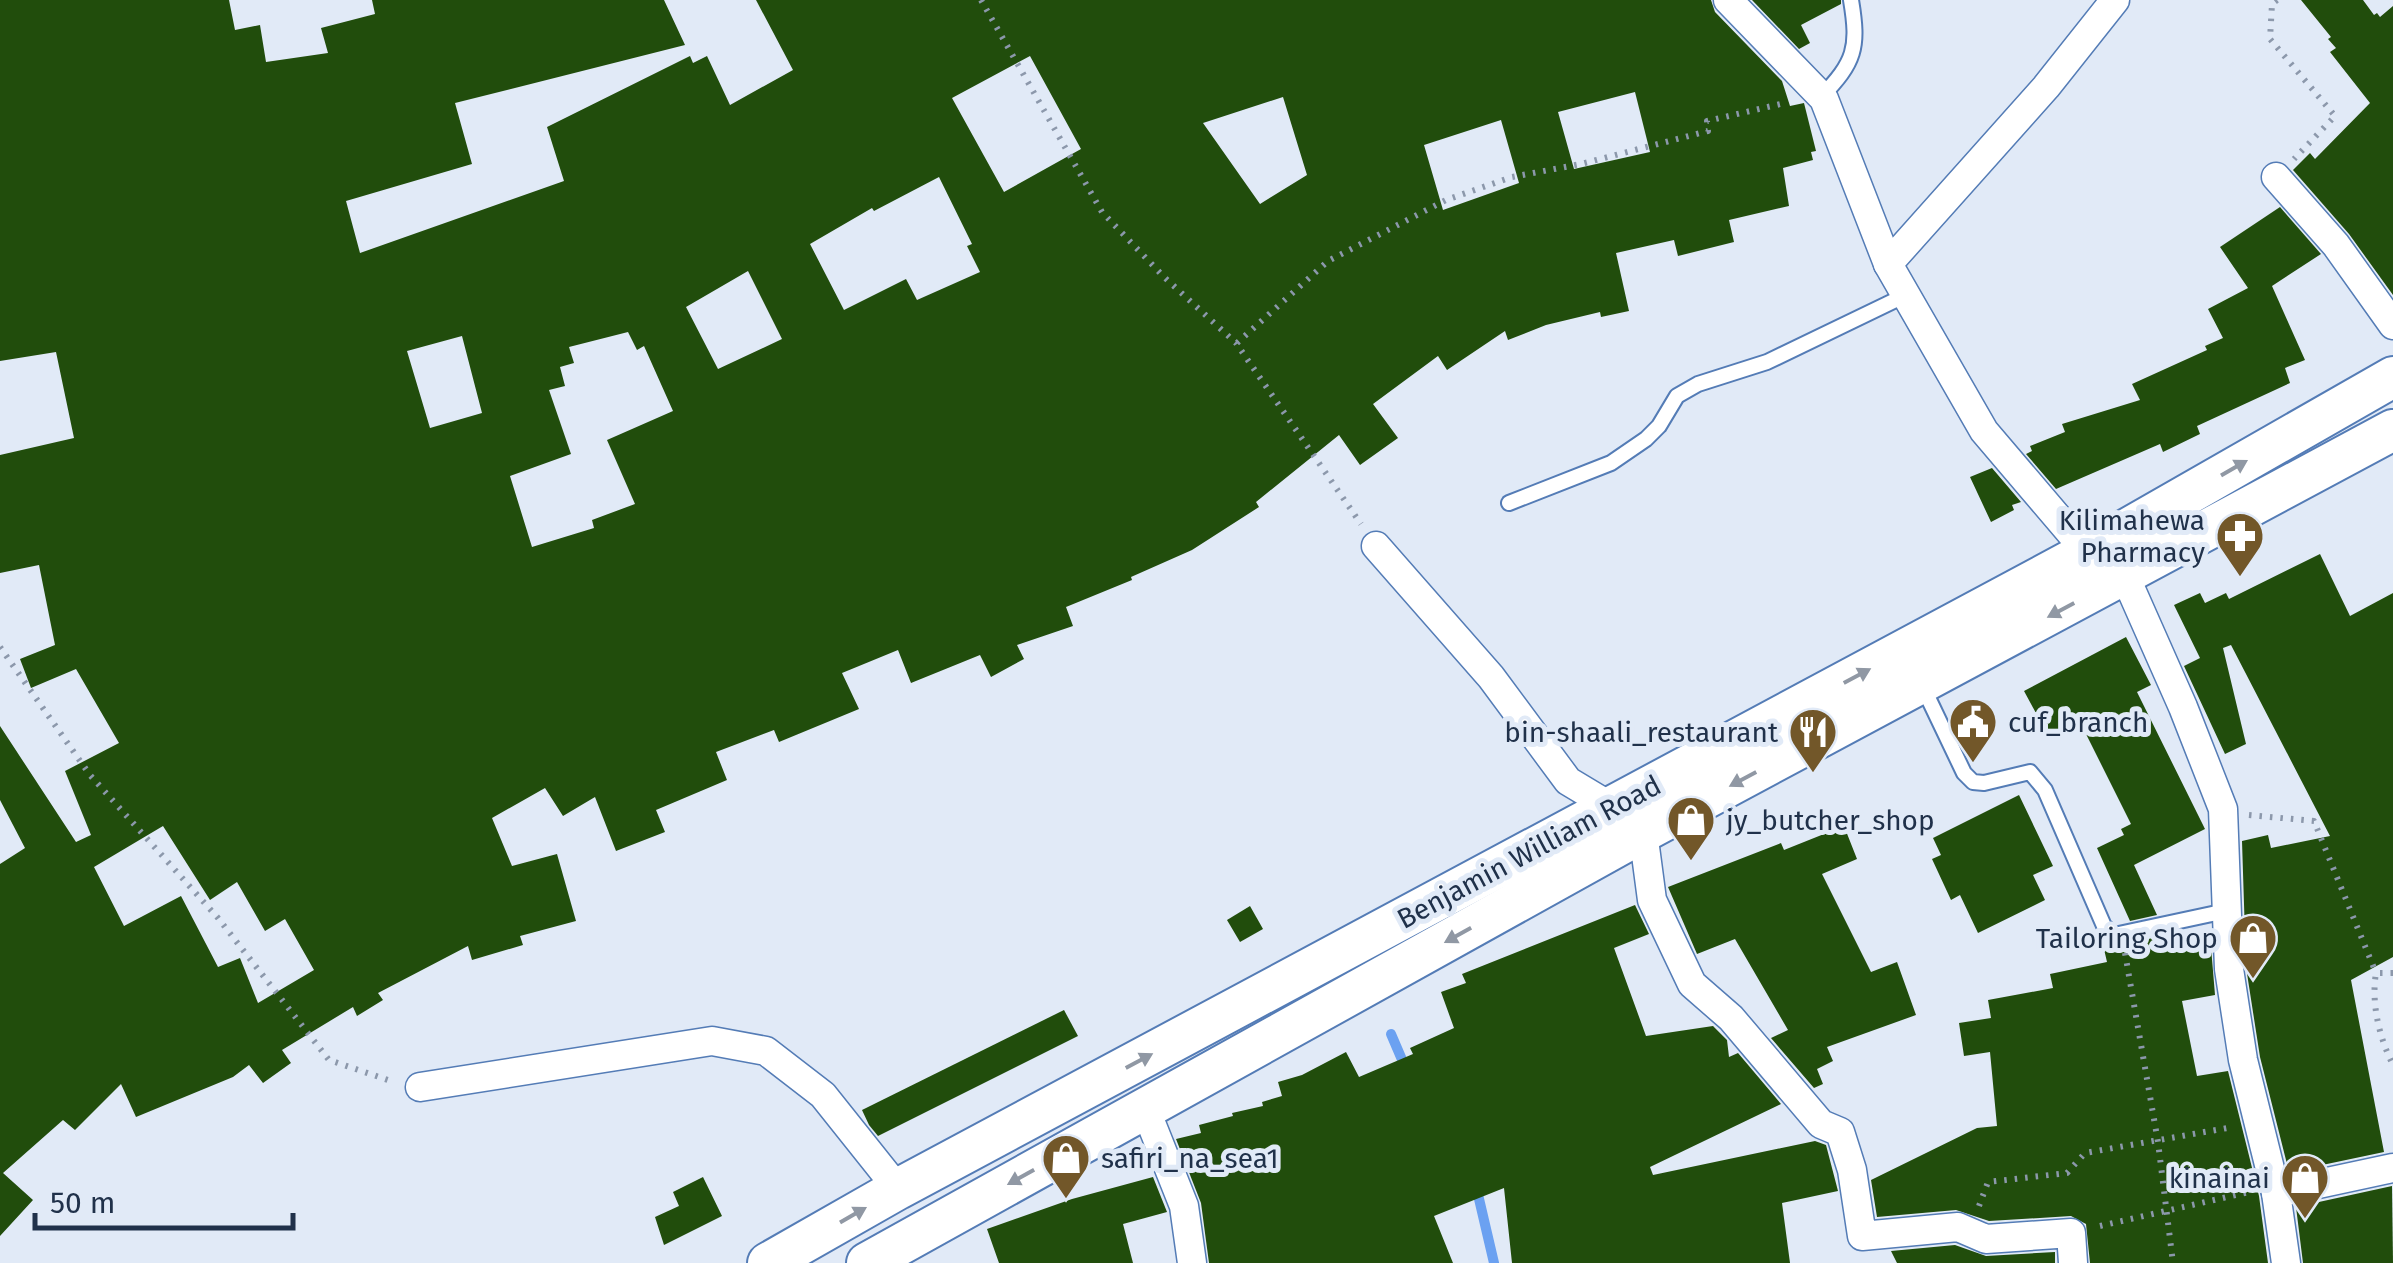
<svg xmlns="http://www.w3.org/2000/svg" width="2393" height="1263" font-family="'Fira Sans',sans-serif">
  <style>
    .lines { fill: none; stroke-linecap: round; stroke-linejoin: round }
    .stream { stroke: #6ba1f1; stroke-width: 10 }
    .building { fill: #214d0c; fill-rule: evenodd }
    .service-casing { stroke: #547cb6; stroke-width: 18 }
    .minor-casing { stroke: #547cb6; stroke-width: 31 }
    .secondary-casing { stroke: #547cb6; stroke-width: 44 }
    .path { stroke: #8c98ab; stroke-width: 6; stroke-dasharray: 2.5 8; stroke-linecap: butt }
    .service { stroke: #fff; stroke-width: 14 }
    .minor { stroke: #fff; stroke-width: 28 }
    .secondary { stroke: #fff; stroke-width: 40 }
    .oneway { fill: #9098a4 }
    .labels { text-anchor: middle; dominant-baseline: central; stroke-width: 10; stroke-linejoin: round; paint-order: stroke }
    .poi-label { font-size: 28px; fill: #20314a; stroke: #e1eaf7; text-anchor: end }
    .street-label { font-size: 28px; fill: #20314a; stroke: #e1eaf7 }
  </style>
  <rect width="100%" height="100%" fill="#e1eaf7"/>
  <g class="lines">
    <g class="stream">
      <polyline points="1391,1034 1406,1069"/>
      <polyline points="1476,1186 1494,1263"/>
    </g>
  </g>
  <g class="building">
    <path d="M 0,0 L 229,0 L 235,30 L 260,25 L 266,62 L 328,53 L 321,28 L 375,14 L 372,0 L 664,0 L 685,45 L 455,103 L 472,164 L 346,201 L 360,253 L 564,181 L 547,127 L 690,56 L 693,63 L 707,56 L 730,105 L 793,70 L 756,0 L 1711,0 L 1715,12 L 1782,81 L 1790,106 L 1804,103 L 1816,151 L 1811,152 L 1813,160 L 1783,168 L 1789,206 L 1729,220 L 1734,242 L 1678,256 L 1674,240 L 1616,253 L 1629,311 L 1601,317 L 1600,312 L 1546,325 L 1508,340 L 1505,331 L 1447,370 L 1438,356 L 1373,404 L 1398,438 L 1360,465 L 1339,435 L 1256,502 L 1259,507 L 1192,550 L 1131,577 L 1132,580 L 1066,607 L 1073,626 L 1017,645 L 1024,659 L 991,677 L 980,655 L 911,683 L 898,650 L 842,673 L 859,709 L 779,742 L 774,730 L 716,752 L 727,780 L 656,810 L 665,832 L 616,851 L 595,797 L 563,816 L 545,788 L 492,818 L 512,866 L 557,854 L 576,921 L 520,936 L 523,945 L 472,960 L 468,946 L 378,993 L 383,1000 L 357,1016 L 353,1007 L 282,1050 L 291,1063 L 263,1083 L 249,1065 L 233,1077 L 136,1117 L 121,1084 L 75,1130 L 63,1120 L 3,1173 L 33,1200 L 0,1236 L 0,864 L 25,848 L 0,800 L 0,726 L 76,842 L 91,835 L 65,771 L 119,743 L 76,669 L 31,688 L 20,659 L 55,645 L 39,565 L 0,573 L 0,455 L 74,438 L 56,352 L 0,361 ZM 1030,56 L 1081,149 L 1004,192 L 952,98 ZM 1635,92 L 1650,152 L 1574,169 L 1558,112 ZM 1283,97 L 1307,175 L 1260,204 L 1203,123 ZM 1501,120 L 1519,183 L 1443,210 L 1424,145 ZM 939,177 L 972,244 L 967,246 L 980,272 L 917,300 L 906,279 L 844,310 L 810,244 L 872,208 L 874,211 ZM 748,271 L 782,339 L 718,369 L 686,307 ZM 628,332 L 637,350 L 644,346 L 673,411 L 607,440 L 635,504 L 592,520 L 594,528 L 532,547 L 510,476 L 571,454 L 549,390 L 565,386 L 560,367 L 574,363 L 569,347 ZM 462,336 L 482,413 L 430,428 L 407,351 ZM 163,826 L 210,900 L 237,882 L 265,931 L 285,919 L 314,970 L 258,1003 L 240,958 L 218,967 L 181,896 L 124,926 L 94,867 Z"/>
    <polygon points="1752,0 1841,0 1841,4 1801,25 1810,43 1799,49"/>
    <polygon points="2301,0 2363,0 2374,15 2377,13 2380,17 2393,6 2393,295 2349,234 2293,170 2310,153 2315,159 2370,103 2330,52 2336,48 2328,39 2331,37"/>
    <polygon points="2280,207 2321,254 2272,286 2305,360 2285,368 2290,383 2197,426 2200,434 2163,452 2160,444 2056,489 2026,454 2032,451 2030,446 2065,432 2062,424 2140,400 2132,384 2207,350 2205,346 2223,338 2208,309 2248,288 2220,247"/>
    <polygon points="1992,468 2021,502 2012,505 2014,510 1991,522 1970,477"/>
    <polygon points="2320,554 2350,616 2393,593 2393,957 2351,980 2384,1152 2289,1172 2260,1057 2246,967 2242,841 2268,835 2271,848 2330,836 2231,645 2223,648 2246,744 2225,754 2184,666 2200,658 2174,605 2200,593 2205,603 2226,593 2229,599"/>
    <polygon points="2126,637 2151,685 2137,692 2205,829 2134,865 2157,915 2130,921 2097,848 2124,835 2121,829 2131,824 2080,722 2050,739 2024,691"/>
    <polygon points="2019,795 2053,866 2033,875 2045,900 1978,933 1960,895 1951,900 1932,859 1941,855 1933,838"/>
    <polygon points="1844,826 1857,859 1822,874 1871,972 1897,962 1916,1015 1827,1047 1833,1061 1817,1069 1823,1084 1814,1088 1771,1038 1788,1030 1735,939 1697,954 1668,887 1781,843 1784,850"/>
    <polygon points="1635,905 1649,934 1614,948 1646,1036 1713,1026 1727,1040 1729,1057 1738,1053 1781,1104 1650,1167 1653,1175 1815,1141 1826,1145 1838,1191 1782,1203 1790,1263 1512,1263 1504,1188 1434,1216 1453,1263 1209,1263 1201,1203 1176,1139 1201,1133 1199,1125 1233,1116 1232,1113 1263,1106 1262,1102 1282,1096 1278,1082 1302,1075 1346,1052 1359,1077 1413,1054 1410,1048 1454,1028 1441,992 1466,983 1462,974"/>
    <polygon points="1250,906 1263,929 1240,942 1227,920"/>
    <polygon points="2166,935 2170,942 2210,935 2215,995 2182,1001 2197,1076 2228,1071 2259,1196 2268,1263 2090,1263 2086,1224 2071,1216 1989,1221 1956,1210 1877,1217 1871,1180 1977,1128 1997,1126 1990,1052 1964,1056 1959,1023 1991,1018 1988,1000 2053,988 2050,974 2107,962 2104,949"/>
    <polygon points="1064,1010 1078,1036 878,1136 869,1125 862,1110"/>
    <polygon points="703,1177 722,1216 664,1245 655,1217 679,1206 673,1192"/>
    <polygon points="1153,1177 1167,1212 1123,1224 1133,1263 999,1263 987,1229 1072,1199"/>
    <polygon points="2392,1186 2393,1263 2303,1263 2296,1207"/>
    <polygon points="1955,1245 1986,1256 2055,1252 2055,1263 1897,1263 1891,1251"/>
  </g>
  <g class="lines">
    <g class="service-casing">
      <g id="service">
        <path d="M 1821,97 C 1855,62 1859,48 1851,0"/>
        <polyline points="1509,503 1611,463 1646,439 1659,426 1677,396 1698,384 1767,362 1906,295"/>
        <polyline points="1922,685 1964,773 1973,782 1984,783 2030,772 2045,790 2104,926 2114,935 2226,911"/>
      </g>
    </g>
    <g class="minor-casing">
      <g id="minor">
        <polyline points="1728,0 1824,99 1888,264 1984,431 2087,552"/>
        <polyline points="2276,177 2336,245 2393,325"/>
        <polyline points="1888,264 2046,87 2115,0"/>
        <polyline points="1376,546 1491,677 1568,781 1613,808"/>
        <polyline points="2125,576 2183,707 2223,809 2229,969 2243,1060 2276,1193 2286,1263"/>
        <polyline points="1643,832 1652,900 1692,984 1731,1018 1821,1124 1840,1132 1852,1170 1862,1236 1958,1227 1986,1239 2071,1233 2073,1263"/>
        <polyline points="420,1087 712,1041 766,1051 823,1095 898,1189"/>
        <polyline points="1145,1108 1184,1206 1192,1263"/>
        <polyline points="2276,1193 2393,1168"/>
      </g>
    </g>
    <g class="secondary-casing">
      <g id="secondary">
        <polyline points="768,1263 898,1189 2087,552 2393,377"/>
        <polyline points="867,1263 1643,832 2393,430"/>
      </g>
    </g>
    <g class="path">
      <polyline points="981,0 1102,212 1164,277 1236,343 1361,524"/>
      <polyline points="2277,0 2272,4 2270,39 2335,116 2294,159"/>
      <polyline points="1237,343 1328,261 1446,200 1512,177 1581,164 1708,131 1707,121 1785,103"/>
      <polyline points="0,647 90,775 218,918 329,1060 391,1081"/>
      <polyline points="2249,815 2314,821 2376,973"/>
      <polyline points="2125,953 2158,1142 2173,1263"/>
      <path d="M 2393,973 L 2376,973 C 2371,1003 2379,1037 2393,1065"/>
      <polyline points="1979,1206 1988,1182 2067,1173 2085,1153 2233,1127"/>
      <polyline points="2100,1226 2249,1192"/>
    </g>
    <use href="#service" class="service"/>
    <use href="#minor" class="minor"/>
    <use href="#secondary" class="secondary"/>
  </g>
  <defs><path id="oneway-solid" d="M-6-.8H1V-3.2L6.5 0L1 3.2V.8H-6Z" transform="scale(2.5)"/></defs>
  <g class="oneway">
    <use href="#oneway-solid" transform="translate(2234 468) rotate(-30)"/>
    <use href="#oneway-solid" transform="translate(2061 610) rotate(152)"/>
    <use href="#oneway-solid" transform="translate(1857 676) rotate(-28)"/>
    <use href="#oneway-solid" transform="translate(1743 779) rotate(152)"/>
    <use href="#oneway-solid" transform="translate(1458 935) rotate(151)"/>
    <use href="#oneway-solid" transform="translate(1139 1061) rotate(-28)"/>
    <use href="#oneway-solid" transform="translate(1021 1177) rotate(151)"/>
    <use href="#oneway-solid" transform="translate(853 1215) rotate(-30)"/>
  </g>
  <defs>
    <g id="pharmacy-pin" transform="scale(2.5)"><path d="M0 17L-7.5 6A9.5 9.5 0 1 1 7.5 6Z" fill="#725729" stroke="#e1eaf7"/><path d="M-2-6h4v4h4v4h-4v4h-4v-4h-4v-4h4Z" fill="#fff"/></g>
    <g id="civic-pin" transform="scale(2.5)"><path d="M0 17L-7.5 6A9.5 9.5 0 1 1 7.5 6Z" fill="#725729" stroke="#e1eaf7"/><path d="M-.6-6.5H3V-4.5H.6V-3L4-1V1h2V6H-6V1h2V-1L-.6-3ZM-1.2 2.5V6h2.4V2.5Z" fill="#fff"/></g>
    <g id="restaurant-pin" transform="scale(2.5)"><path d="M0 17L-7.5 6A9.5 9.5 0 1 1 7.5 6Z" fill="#725729" stroke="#e1eaf7"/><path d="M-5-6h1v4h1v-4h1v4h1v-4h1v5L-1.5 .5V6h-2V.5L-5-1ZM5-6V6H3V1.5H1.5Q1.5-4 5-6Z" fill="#fff"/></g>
    <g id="shop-pin" transform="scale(2.5)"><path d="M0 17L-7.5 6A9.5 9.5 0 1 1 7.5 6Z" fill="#725729" stroke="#e1eaf7"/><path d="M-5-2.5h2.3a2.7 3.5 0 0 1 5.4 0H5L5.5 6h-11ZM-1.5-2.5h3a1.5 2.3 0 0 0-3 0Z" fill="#fff"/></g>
  </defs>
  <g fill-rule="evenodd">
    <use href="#pharmacy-pin" x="2240" y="536"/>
    <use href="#civic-pin" x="1973" y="722"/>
    <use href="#restaurant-pin" x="1813" y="732"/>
    <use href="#shop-pin" x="1691" y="820"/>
    <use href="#shop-pin" x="2253" y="938"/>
    <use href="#shop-pin" x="1066" y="1158"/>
    <use href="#shop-pin" x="2305" y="1178"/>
  </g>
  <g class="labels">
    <g class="poi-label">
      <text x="2205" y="520">Kilimahewa<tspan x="2205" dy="32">Pharmacy</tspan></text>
      <text x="2008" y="722" text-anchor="start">cuf_branch</text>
      <text x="1778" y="732">bin-shaali_restaurant</text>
      <text x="1726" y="820" text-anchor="start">jy_butcher_shop</text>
      <text x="2218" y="938">Tailoring Shop</text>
      <text x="1101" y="1158" text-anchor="start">safiri_na_sea1</text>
      <text x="2270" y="1178">kinainai</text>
    </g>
    <g class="street-label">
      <text transform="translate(1529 852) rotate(-28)">Benjamin William Road</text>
    </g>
  </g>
  <path d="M35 1213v15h258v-15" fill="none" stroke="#20314a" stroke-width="5"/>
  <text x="50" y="1213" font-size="30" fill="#20314a" stroke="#e1eaf7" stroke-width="8" paint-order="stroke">50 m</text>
</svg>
